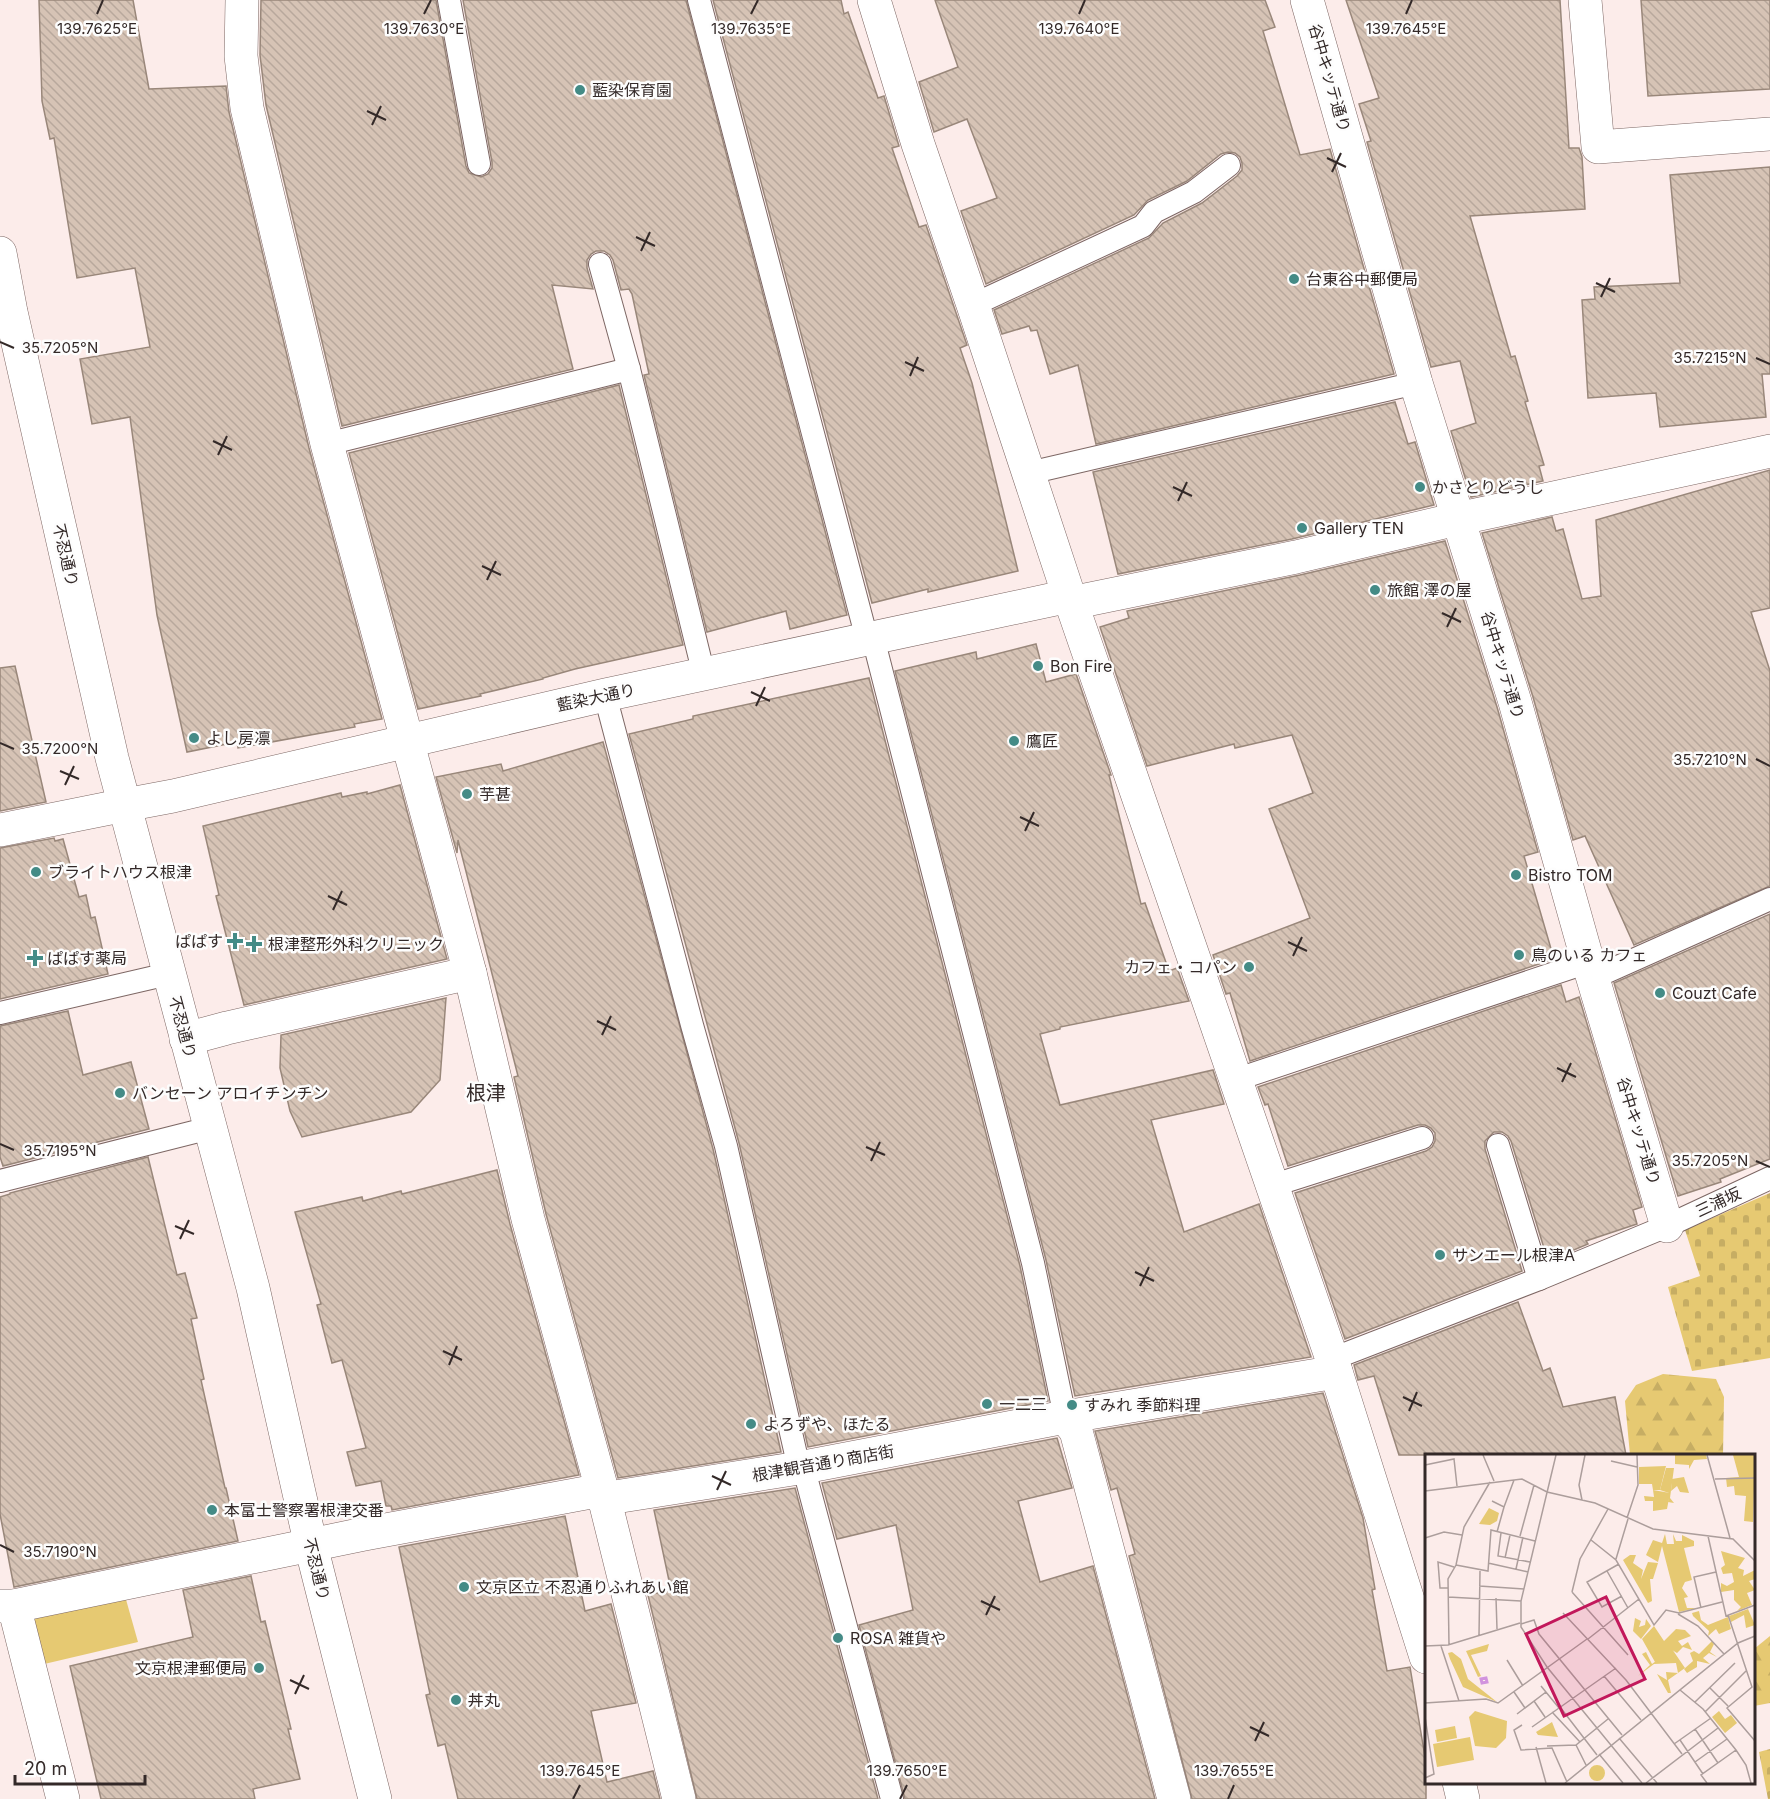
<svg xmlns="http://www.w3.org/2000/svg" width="1770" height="1799" font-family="Inter,'Noto Sans JP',sans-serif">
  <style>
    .forest { fill: url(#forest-firs) }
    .cemetery { fill: url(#cemetery-stones) }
    .park { fill: #e6c972 }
    .building { fill: url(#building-back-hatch); stroke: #99877a; stroke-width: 1.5 }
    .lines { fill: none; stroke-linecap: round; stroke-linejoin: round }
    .lane-casing { stroke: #7d6764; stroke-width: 24 }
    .street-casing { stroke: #7d6764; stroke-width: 34 }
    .secondary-casing { stroke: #7d6764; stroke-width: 34 }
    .lane { stroke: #fff; stroke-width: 22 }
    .street { stroke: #fff; stroke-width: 33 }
    .secondary { stroke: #fff; stroke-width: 33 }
    .ticks { fill: none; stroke: #332928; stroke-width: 2 }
    .poi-dot { fill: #448b86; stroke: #fdfdfd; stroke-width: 2 }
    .labels { text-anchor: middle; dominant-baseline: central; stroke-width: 5; stroke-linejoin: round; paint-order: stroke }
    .street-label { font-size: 16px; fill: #332928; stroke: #fdfdfd }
    .poi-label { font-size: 16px; fill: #332928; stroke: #fdfdfd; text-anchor: start }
    .quarter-label { font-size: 20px; fill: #332928; stroke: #fdfdfd }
    .inset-river { fill: none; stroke: #d193de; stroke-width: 3 }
    .inset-road { fill: none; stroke: #ac9e9c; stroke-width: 1.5 }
    .view { fill: #c2185b; fill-opacity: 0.15; stroke: #c2185b; stroke-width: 3 }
    .inset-edge { fill: none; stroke: #332928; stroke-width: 3 }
    .ticks-label { font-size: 15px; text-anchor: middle; fill: #332928; stroke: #fdfdfd; stroke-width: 5; stroke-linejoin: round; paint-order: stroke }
  </style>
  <defs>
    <pattern id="forest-firs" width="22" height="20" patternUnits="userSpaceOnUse" patternTransform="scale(1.5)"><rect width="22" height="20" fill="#e6c972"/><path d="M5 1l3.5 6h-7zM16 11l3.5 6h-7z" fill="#c6ad63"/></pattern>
    <pattern id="cemetery-stones" width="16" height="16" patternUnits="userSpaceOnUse" patternTransform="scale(1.5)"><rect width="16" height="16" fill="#e6c972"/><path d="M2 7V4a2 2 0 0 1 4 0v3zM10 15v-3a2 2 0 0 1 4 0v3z" fill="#c6ad63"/></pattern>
    <pattern id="building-back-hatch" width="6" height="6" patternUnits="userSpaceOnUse" patternTransform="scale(1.5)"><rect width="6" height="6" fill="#d6c3b5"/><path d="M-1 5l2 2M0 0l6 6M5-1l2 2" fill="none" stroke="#b8a89c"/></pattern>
  </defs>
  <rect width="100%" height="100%" fill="#fcecea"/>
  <g class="forest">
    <polygon points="1663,1374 1716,1379 1724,1397 1723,1455 1630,1455 1625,1401 1636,1385"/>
    <polygon points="1770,1636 1770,1703 1754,1706 1754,1649"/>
  </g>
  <g class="cemetery">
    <polygon points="1770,1193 1770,1358 1692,1371 1668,1287 1700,1276 1685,1230"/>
    <polygon points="1770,1749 1770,1799 1768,1799 1759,1752"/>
  </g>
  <polygon class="park" points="125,1596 138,1642 40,1665 30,1616"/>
  <g class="building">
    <polygon points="39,0 133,0 149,89 226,86 229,112 309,448 382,719 354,724 355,727 238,748 237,742 187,752 157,615 130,417 92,424 80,359 150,347 135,268 77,278 54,138 50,139 42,101"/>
    <polygon points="261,0 436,0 466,166 469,173 481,177 488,174 492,168 492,162 463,0 686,0 847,615 790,629 786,611 707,632 644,375 649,374 632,294 629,289 621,290 613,260 610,255 604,251 596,251 591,254 587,260 587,268 593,289 552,285 573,369 342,426 266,105 260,55"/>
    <polygon points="713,0 841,0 844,14 848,12 878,98 884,96 899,146 892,148 919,227 926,225 967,345 960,348 972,383 1018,571 928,592 928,589 872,603"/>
    <polygon points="935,0 1265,0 1275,27 1263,31 1300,155 1330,149 1394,374 1096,444 1078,365 1050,374 1037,330 1031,331 1029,326 1002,334 994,310 1149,238 1163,223 1202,203 1237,176 1242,170 1242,163 1240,157 1235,153 1228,152 1221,154 1187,181 1148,200 1134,215 986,284 961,211 997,198 967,119 934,132 919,82 958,67"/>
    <polygon points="1346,0 1560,0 1569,148 1579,148 1582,157 1585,209 1470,216 1511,357 1515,356 1528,401 1525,402 1544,465 1539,466 1543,481 1471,497 1451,431 1476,423 1460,361 1431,367 1367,142 1371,141 1359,104 1379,98"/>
    <polygon points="1641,0 1770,0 1770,89 1648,96"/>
    <polygon points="1770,167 1770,374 1762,374 1766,417 1660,427 1656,393 1588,398 1582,300 1595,299 1594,287 1680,283 1670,175"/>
    <polygon points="619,385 683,645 575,669 543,678 543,679 480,694 481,696 418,709 349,453"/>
    <polygon points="1395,402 1408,444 1415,442 1434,505 1292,539 1118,574 1093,472"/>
    <polygon points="1770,470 1770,608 1751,612 1770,671 1770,886 1634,945 1585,836 1573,840 1533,697 1482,533 1552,517 1556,531 1563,529 1582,599 1601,596 1596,520"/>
    <polygon points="1445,541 1497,707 1538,852 1524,856 1554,959 1250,1061 1230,993 1226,994 1213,955 1310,918 1269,809 1313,793 1292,735 1235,748 1234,744 1147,766 1100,627 1129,618 1127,611 1300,575"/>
    <polygon points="1036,644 1046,682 1076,674 1111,775 1109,775 1141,904 1145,903 1169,971 1177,968 1189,1001 1060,1027 1060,1029 1040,1034 1060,1105 1213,1070 1224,1104 1151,1120 1184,1232 1259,1204 1311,1357 1075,1396 1046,1260 895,671 976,652 977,659"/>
    <polygon points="15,666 46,802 0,811 0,668"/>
    <polygon points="869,678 1020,1266 1048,1401 808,1447 739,1143 629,734 693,719 693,716"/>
    <polygon points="603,742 713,1149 781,1452 618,1478 546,1214 514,1077 518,1076 458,840 457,853 436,777 501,764 503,771"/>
    <polygon points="400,785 447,959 244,1005 216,896 219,895 203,826 341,793 342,797 367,792 367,794"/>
    <polygon points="54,838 55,841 63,839 79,897 86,895 91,918 95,917 108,974 0,999 0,848"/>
    <polygon points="1770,914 1770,1159 1720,1179 1721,1182 1678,1196 1614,983"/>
    <polygon points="1561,985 1566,1002 1579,997 1642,1207 1633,1210 1637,1224 1586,1241 1588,1244 1548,1261 1511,1141 1508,1136 1502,1132 1494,1132 1485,1141 1485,1149 1522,1271 1345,1339 1295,1193 1426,1151 1432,1147 1435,1141 1435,1133 1431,1128 1425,1125 1418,1125 1288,1166 1268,1104 1265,1105 1258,1087"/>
    <polygon points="446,998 440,1080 411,1112 302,1137 290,1111 280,1068 281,1035"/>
    <polygon points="68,1011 83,1075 131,1062 149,1129 3,1166 0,1157 0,1026"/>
    <polygon points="148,1157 177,1275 185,1273 197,1318 191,1319 204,1379 201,1380 225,1488 226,1488 238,1541 14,1587 0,1514 0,1197 10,1194 10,1193"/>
    <polygon points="497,1170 510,1224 579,1475 392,1510 391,1506 386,1506 381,1481 356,1486 347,1452 366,1448 342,1360 332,1363 317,1305 321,1304 295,1212 362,1197 363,1201 401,1191 402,1194"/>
    <polygon points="1518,1302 1543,1371 1550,1368 1563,1407 1615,1397 1626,1455 1399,1455 1374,1376 1358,1380 1354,1365"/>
    <polygon points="1323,1393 1363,1518 1375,1589 1372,1590 1387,1671 1410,1667 1426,1763 1426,1799 1192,1799 1129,1556 1135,1554 1117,1488 1111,1490 1095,1431"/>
    <polygon points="1057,1438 1072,1488 1018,1501 1040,1582 1093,1566 1155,1799 905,1799 859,1625 913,1610 896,1525 837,1539 822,1483"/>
    <polygon points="795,1488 878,1799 697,1799 648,1595 671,1590 654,1510"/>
    <polygon points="565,1516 585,1611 611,1604 636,1703 591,1711 607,1782 653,1771 660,1799 458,1799 445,1744 438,1746 426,1695 430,1694 399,1547"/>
    <polygon points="251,1576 261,1622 265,1621 291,1729 288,1729 300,1779 253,1789 255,1799 101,1799 70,1666 193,1637 183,1590"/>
  </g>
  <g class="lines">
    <g class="lane-casing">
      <g id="lane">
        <polyline points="449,0 479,164"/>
        <polyline points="699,0 867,639"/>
        <polyline points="600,264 629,369 704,675"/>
        <polyline points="973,305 1143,226 1154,212 1194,192 1229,165"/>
        <polyline points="327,444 629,369"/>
        <polyline points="1029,473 1416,383"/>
        <polyline points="873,638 1033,1263 1065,1417"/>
        <polyline points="605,695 692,1025 726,1146 799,1468 806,1477 892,1799"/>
        <polyline points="1593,978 1770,899"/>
        <polyline points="0,1013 168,974"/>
        <polyline points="1235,1080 1588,962"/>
        <polyline points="1498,1145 1539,1279"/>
        <polyline points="0,1181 210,1128"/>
        <polyline points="1271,1186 1422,1138"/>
        <polyline points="1332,1359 1539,1279 1667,1226 1770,1178"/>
      </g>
    </g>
    <g class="street-casing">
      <g id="street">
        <polyline points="242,0 241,56 247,108 327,444 470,973 528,1219 604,1497 679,1799"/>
        <polyline points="874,0 918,144 973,305 1069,596 1332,1359 1426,1657"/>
        <polyline points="1585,0 1598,147 1770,134"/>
        <polyline points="1071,603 1296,557 1457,519 1770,451"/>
        <polyline points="0,830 125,805"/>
        <polyline points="186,1039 227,1028 470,973"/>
        <polyline points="1065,1417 1076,1431 1174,1799"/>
        <polyline points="0,1606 14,1606 364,1534 591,1492 604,1497 615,1497 799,1468 1065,1417 1336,1372"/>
        <polyline points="14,1606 63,1799"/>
        <polyline points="1459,1782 1463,1799"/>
      </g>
    </g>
    <g class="secondary-casing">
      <g id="secondary">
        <polyline points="1307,0 1416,383 1515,702 1588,962 1667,1226"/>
        <polyline points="0,253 11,312 112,758 253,1288 311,1546 375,1799"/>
        <polyline points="125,805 173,796 605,695 1069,596"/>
      </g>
    </g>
    <use href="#lane" class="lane"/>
    <use href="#street" class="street"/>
    <use href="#secondary" class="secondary"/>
  </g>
  <path class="ticks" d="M 97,14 L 103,0M 424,14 L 431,0M 751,14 L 758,0M 1079,14 L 1085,0M 1406,14 L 1412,0M 367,111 L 386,120M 372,125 L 381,106M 1327,158 L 1346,167M 1332,172 L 1341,153M 636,237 L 655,246M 641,251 L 650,232M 1596,283 L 1615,292M 1601,297 L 1610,278M 0,342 L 14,348M 1756,358 L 1770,364M 905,362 L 924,371M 910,376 L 918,357M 213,441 L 232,450M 218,455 L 227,436M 1173,487 L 1192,496M 1178,501 L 1187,482M 482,566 L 501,575M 487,580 L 496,561M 1442,613 L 1461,622M 1447,627 L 1456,608M 751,692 L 770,701M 756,706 L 765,687M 0,743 L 14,749M 1756,759 L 1770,766M 60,771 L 79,779M 65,785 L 74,766M 1020,817 L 1039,826M 1025,831 L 1034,812M 328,896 L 347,905M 333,910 L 342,891M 1288,942 L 1307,951M 1293,956 L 1302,937M 597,1021 L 616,1030M 602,1035 L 611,1016M 1557,1068 L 1576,1077M 1562,1082 L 1571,1063M 0,1144 L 14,1150M 866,1147 L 885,1155M 871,1161 L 880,1142M 1756,1161 L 1770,1167M 175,1226 L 194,1234M 180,1239 L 189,1220M 1135,1272 L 1154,1281M 1140,1286 L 1149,1267M 443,1351 L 462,1360M 449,1365 L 457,1346M 1403,1397 L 1422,1406M 1409,1411 L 1417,1392M 712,1476 L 731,1485M 717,1490 L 726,1471M 0,1545 L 14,1552M 981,1601 L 1000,1610M 986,1615 L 995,1596M 290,1680 L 309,1689M 295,1694 L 304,1675M 1250,1727 L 1269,1736M 1255,1741 L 1264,1722M 573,1799 L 580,1785M 900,1799 L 907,1785M 1228,1799 L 1234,1785"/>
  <g class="poi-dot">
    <circle cx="580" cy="90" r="6"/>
    <circle cx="1294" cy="279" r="6"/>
    <circle cx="1420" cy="487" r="6"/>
    <circle cx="1302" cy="528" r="6"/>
    <circle cx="1375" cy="590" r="6"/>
    <circle cx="1038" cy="666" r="6"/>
    <circle cx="194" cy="738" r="6"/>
    <circle cx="1014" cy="741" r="6"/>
    <circle cx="467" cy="794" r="6"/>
    <circle cx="36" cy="872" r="6"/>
    <circle cx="1516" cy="875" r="6"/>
    <path d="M232 932h6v6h6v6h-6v6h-6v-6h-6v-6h6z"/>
    <path d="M251 935h6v6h6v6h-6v6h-6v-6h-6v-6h6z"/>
    <circle cx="1519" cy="955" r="6"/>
    <path d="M32 949h6v6h6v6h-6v6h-6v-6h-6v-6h6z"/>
    <circle cx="1249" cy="967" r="6"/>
    <circle cx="1660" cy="993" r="6"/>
    <circle cx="120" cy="1093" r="6"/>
    <circle cx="1440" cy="1255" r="6"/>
    <circle cx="987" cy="1404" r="6"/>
    <circle cx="1072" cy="1405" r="6"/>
    <circle cx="751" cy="1424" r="6"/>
    <circle cx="212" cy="1510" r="6"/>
    <circle cx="464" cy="1587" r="6"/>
    <circle cx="838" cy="1638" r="6"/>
    <circle cx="259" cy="1668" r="6"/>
    <circle cx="456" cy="1700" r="6"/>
  </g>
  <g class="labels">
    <g class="street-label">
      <text transform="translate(1330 78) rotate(74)">谷中キッテ通り</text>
      <text transform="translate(66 555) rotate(77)">不忍通り</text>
      <text transform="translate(1503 665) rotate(73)">谷中キッテ通り</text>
      <text transform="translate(596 697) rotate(-12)">藍染大通り</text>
      <text transform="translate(183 1027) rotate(75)">不忍通り</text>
      <text transform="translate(1639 1131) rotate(73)">谷中キッテ通り</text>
      <text transform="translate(1718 1202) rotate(-25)">三浦坂</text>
      <text transform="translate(823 1463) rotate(-10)">根津観音通り商店街</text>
      <text transform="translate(317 1569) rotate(76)">不忍通り</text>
    </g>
    <g class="poi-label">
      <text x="592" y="90">藍染保育園</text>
      <text x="1306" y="279">台東谷中郵便局</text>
      <text x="1432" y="487">かさとりどうし</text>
      <text x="1314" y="528">Gallery TEN</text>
      <text x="1387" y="590">旅館 澤の屋</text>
      <text x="1050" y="666">Bon Fire</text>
      <text x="206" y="738">よし房凛</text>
      <text x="1026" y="741">鷹匠</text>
      <text x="479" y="794">芋甚</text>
      <text x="48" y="872">ブライトハウス根津</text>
      <text x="1528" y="875">Bistro TOM</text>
      <text x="223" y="941" text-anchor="end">ぱぱす</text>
      <text x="268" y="944">根津整形外科クリニック</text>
      <text x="1531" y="955">鳥のいる カフェ</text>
      <text x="47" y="958">ぱぱす薬局</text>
      <text x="1237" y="967" text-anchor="end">カフェ・コパン</text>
      <text x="1672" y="993">Couzt Cafe</text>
      <text x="132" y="1093">バンセーン アロイチンチン</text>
      <text x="1452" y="1255">サンエール根津A</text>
      <text x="999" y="1404">一二三</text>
      <text x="1084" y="1405">すみれ 季節料理</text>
      <text x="763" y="1424">よろずや、ほたる</text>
      <text x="224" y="1510">本富士警察署根津交番</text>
      <text x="476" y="1587">文京区立 不忍通りふれあい館</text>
      <text x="850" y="1638">ROSA 雑貨や</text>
      <text x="247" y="1668" text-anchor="end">文京根津郵便局</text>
      <text x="468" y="1700">丼丸</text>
    </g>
    <g class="quarter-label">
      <text x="486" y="1093">根津</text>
    </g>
  </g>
  <g transform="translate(1425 1454)">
    <rect width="330" height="330" fill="#fcecea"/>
    <path d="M 27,198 L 36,205 L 43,225 L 72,248 L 38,233 L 25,205 L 23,199 Z" fill="#e6c972"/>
    <path d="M 241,14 L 249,14 L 245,44 L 249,49 L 243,48 L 244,39 L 235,36 ZM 210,164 L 216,167 L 214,173 L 220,171 L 221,165 L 226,172 L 216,185 L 208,177 ZM 64,190 L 62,197 L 46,201 L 56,222 L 53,223 L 41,197 ZM 247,195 L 260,214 L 243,226 L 246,239 L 243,239 L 232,220 L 242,226 L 241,218 L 253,219 L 251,209 L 229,210 L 213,222 L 225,211 L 217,200 L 221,198 L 227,210 Z" fill="#e6c972"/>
    <path d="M 250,1 L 281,1 L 282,5 L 269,6 L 264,15 L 264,11 L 250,10 ZM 308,1 L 330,1 L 328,68 L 319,67 L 321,42 L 310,41 L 309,32 L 302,33 L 301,24 L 314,23 ZM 259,23 L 264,39 L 255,38 L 252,32 L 246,37 L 247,25 ZM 228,36 L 245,39 L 242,55 L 228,57 L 228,47 L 220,47 L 219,42 L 229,43 ZM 240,80 L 242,90 L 249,90 L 248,80 L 251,87 L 257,87 L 257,81 L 269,87 L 269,92 L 259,94 L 267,126 L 260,128 L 257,134 L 263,143 L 259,144 L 262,154 L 272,154 L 254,158 L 237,92 L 233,108 L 221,101 L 228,86 L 237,89 ZM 296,97 L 320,104 L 313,114 L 319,116 L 318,122 L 330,116 L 330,125 L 324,127 L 330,136 L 322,139 L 327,151 L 312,157 L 316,153 L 309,146 L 309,136 L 296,138 L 296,129 L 302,132 L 309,128 L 307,119 L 298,120 L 296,114 L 300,111 ZM 205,101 L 211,101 L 208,109 L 218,116 L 216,125 L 223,108 L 233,109 L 228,125 L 225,125 L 227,147 L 223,149 L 198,106 ZM 323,155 L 330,171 L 321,174 L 319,161 L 306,168 L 304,162 ZM 274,157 L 276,166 L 283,171 L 303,163 L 306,175 L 294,180 L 291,175 L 283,182 L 284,177 L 268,162 L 267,159 ZM 229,172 L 239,187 L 251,175 L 260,176 L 266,182 L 253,187 L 257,192 L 263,188 L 267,196 L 258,193 L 252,199 L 247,196 L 237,207 L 230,208 L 217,185 ZM 287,187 L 289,190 L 285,198 L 292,203 L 284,199 L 278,204 L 285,210 L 272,207 L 272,213 L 262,219 L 259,215 L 268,207 L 265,199 L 269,197 L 274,200 ZM164 319a8 8 0 1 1 16 0a8 8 0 1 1-16 0Z" fill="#e6c972"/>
    <path d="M 241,12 L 235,36 L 228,36 L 227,30 L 214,30 L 214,13 ZM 64,54 L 74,59 L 72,67 L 65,71 L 54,70 ZM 50,257 L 82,267 L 81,284 L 71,294 L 50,292 L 44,263 ZM 294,257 L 300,265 L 306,261 L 312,269 L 300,279 L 287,263 ZM 127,268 L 133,283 L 113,281 L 111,278 ZM 30,272 L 32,284 L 12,288 L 10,276 ZM 45,283 L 49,306 L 12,313 L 8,290 Z" fill="#e6c972"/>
    <path class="inset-river" d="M 61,224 L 62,228 L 57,229 L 56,225 Z"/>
    <path class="inset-road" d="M 58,1 L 69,27M 131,1 L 96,147 L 96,173 L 122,213 L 217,329M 282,1 L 305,84M 186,7 L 212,13M 0,11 L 29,5 L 32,32M 290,25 L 330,24M 0,37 L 97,25 L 122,38 L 170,49 L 228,75 L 308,85 L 330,107M 157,46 L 154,31 L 160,1M 67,47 L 79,53 L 89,26M 202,64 L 213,31 L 212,1M 72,78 L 79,53M 76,79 L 73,102 L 105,108M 95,82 L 109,31M 283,82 L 301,162 L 330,151M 0,84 L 19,78 L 37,81M 166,86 L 191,106 L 229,171 L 241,156 L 254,159 L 297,148M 80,104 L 85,81M 191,105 L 203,65M 63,109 L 103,118M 194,110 L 162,128 L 177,153 L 197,142M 31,111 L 63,117 L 66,76 L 110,87M 91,115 L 98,83M 182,117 L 203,154M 54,132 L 99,135M 23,134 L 15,134 L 13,108 L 29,113M 147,138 L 155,105 L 183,55M 147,138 L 203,201M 23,143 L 96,147M 71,144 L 72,175M 276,154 L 269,123 L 291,118M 138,159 L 201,226 L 257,300M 253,160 L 273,172 L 299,200M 303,161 L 327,233 L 302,254 L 330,287M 96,170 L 109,166 L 114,180 L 197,281M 54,181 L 55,117M 163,185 L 214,145M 24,191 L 23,125 L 31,111 L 39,73 L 65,28M 0,192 L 23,191 L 95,169M 16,192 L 34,247M 82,206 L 98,232M 179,222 L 216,266M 116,232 L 134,254M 285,234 L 303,252M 255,236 L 278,255 L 311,296 L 321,311 L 326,329M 89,238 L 100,254M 109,247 L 120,263M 270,248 L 310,209M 0,249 L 61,245 L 73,249 L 162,185M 135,253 L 172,301M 127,258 L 155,288M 280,258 L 321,217M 92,260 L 121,238M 0,263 L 9,320 L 0,324M 97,271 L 89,276 L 96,296 L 127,294 L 142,328M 107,273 L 191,214M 270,275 L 293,309M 194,284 L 232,329M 255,286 L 278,320M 249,290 L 286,264M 151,291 L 161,311M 122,292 L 151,291 L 183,265M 111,293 L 121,329M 174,300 L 198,329M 270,308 L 302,285M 140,329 L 313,189 L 330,182M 221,329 L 293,274M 282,329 L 276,321 L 311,296"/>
    <path class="view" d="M 181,143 L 220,225 L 139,262 L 101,180 Z"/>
    <rect width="330" height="330" class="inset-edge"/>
  </g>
  <g class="ticks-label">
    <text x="97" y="34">139.7625°E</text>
    <text x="424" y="34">139.7630°E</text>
    <text x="751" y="34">139.7635°E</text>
    <text x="1079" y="34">139.7640°E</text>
    <text x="1406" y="34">139.7645°E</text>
    <text x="60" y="353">35.7205°N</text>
    <text x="1710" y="363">35.7215°N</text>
    <text x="60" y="754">35.7200°N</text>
    <text x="1710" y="765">35.7210°N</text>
    <text x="60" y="1156">35.7195°N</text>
    <text x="1710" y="1166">35.7205°N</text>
    <text x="60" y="1557">35.7190°N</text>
    <text x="580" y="1776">139.7645°E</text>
    <text x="907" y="1776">139.7650°E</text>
    <text x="1234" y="1776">139.7655°E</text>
  </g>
  <path d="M15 1775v9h130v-9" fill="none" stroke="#332928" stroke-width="3"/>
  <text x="24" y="1775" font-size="18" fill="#332928" stroke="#fdfdfd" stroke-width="4.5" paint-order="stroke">20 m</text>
</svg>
